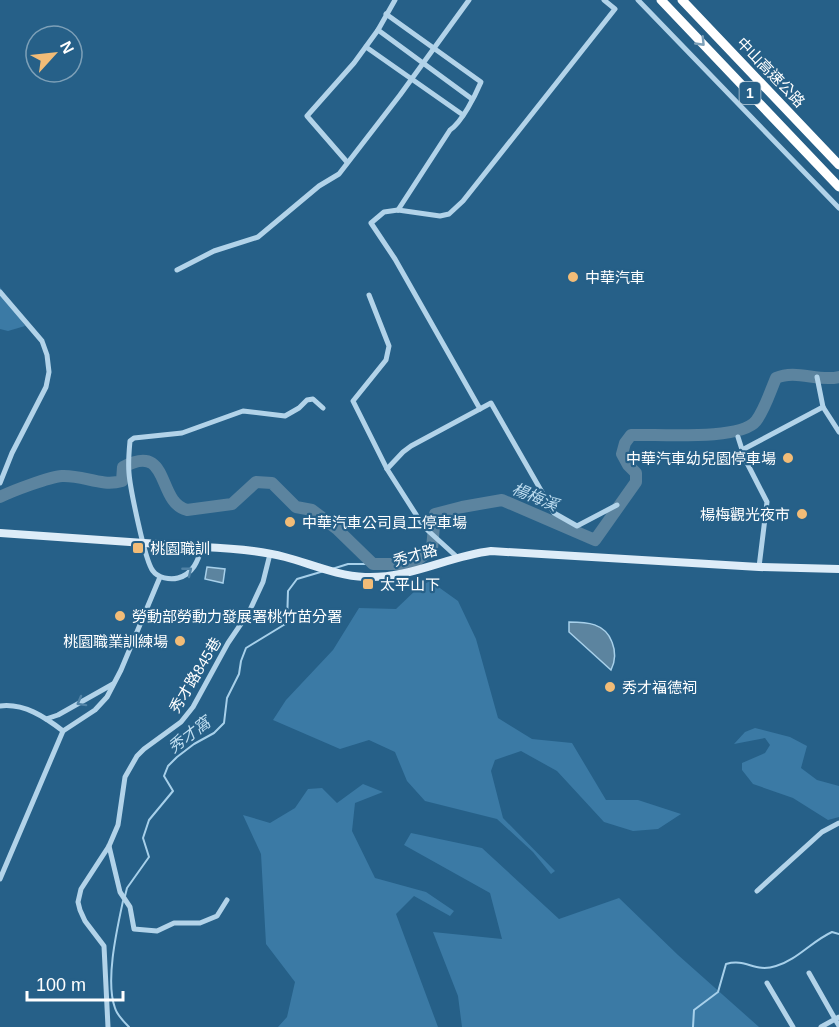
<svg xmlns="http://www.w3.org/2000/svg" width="839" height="1027" font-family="Arial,'Noto Sans TC',sans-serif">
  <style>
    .green { fill: #3b7aa5 }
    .water { fill: #5c849f; stroke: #a7d0ea; stroke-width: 1.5 }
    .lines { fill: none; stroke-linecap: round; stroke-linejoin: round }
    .stream { stroke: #a7d0ea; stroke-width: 2 }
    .river { stroke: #5c849f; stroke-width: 12 }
    .street { stroke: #b2d3e9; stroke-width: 5 }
    .secondary { stroke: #ddecf8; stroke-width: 8 }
    .highway { stroke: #fff; stroke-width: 9 }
    .oneway { stroke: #7da0b8 }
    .oneway2 { stroke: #5082a5 }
    .poi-dot { fill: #f2bc77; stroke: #266088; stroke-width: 2 }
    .labels { text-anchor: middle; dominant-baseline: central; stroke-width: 4.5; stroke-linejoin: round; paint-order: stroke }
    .shield { fill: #266088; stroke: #becfdb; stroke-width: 1.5 }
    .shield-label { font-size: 14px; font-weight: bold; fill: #fff }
    .street-label { font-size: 15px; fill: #fff; stroke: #266088 }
    .poi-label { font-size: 15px; fill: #fff; stroke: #266088; text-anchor: start }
    .water-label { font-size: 16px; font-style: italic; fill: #beddf0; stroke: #266088 }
  </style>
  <rect width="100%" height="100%" fill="#266088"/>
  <g class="green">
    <polygon points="0,287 25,326 8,331 0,329"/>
    <polygon points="430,581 458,601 476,639 498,718 532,739 572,743 606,800 638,800 681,814 658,829 633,831 604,822 557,771 521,751 495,760 491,771 503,818 555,871 551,874 533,852 497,819 425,801 407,781 395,752 369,740 340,749 273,720 286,700 333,650 359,608 396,609 419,587"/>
    <polygon points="755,728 790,737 807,746 801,768 817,780 839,786 839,817 828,820 793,798 753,784 742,770 742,763 765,753 770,745 765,738 734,744 745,732"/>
    <polygon points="363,784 383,792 355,803 352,831 375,878 426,892 454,911 450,916 414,896 396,914 438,1027 278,1027 287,1017 295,982 266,944 261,854 243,815 270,823 295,808 308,789 322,788 337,803"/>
    <polygon points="411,833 482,848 559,919 619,898 678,955 759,1027 462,1027 458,996 433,932 502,939 490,893 404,845"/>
  </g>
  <g class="water">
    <polygon points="207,567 225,569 223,583 205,579"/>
    <path d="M 569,622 C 587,622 605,623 612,642 C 616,652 616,660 611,670 L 569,632 Z"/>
  </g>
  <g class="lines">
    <g class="stream">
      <polyline points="332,569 348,564 373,564"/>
      <polyline points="125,896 127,888 149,857 143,838 149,820 173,791 164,776 168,766 177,757 194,744 214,733 224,723 227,698 239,674 241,661 246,648 287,623 288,591 297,579 324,571"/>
      <path d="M 123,901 C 117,929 105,981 115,1008 C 117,1015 124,1022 129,1027"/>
      <path d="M 693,1027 L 694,1010 L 718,992 L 726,964 C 747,958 754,973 776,966 C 797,960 812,941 832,932 L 839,934"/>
    </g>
    <path class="river" d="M 0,497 C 12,491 49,477 62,476 C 84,475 101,487 122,481 L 123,467 C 171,441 156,502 187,510 L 232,504 L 256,482 L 272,483 L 296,507 L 312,510 L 337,529 L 373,564 L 412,564 L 432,549 L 435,514 L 462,507 L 502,500 L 595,540 L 636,482 L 636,473 L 628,465 L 622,454 L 625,443 L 631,435 C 658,434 740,441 756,421 C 765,409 770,392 776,378 C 796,369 818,382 839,377"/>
    <g class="street">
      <polyline points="638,0 839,208"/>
      <path d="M 386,14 L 481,82 C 475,96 462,122 450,130 L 398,210"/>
      <polyline points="378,30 472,99"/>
      <polyline points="366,47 463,115"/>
      <polyline points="347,162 307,116 354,63 378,30 395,0"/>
      <polyline points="177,270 214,251 258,237 319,186 339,174 400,95 469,0"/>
      <polyline points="0,292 42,341 47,355 49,372 46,387 12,453 0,483"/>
      <polyline points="369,295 389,346 386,360 353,401 387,469 424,527 457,557"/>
      <polyline points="817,377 823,407 839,432"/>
      <polyline points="480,409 395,259 371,223 384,212 398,210 440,216 449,214 463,201 615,9 604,0"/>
      <polyline points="738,437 745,459 767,502 759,567"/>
      <polyline points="742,450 823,407"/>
      <polyline points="387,469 403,452 411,446 491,403 554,513 577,526 617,505"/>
      <path d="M 202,547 C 198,561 193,574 178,578 C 170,580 158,578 153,571 C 145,562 130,487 129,473 C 128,462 129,452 130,441 L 134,438 L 182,433 L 243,411 L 285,416 L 299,408 L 307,400 L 313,399 L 323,408"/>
      <path d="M 0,706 C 24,703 45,717 63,731"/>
      <polyline points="46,719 58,715 113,684"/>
      <polyline points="109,846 120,892 130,907 134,929 157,931 174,923 200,923 217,916 227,900"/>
      <polyline points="0,879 63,731 95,710 107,697 121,670 160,577"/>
      <polyline points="757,891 822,832 839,823"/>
      <polyline points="809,973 839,1026"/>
      <polyline points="767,983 793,1027"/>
      <polyline points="108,1027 104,946 85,921 80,910 78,902 81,889 109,846 118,825 125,777 137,756 144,749 181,722 193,707 228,643 249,612 263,582 270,554"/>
      <polyline points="821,1027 839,1017"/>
    </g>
    <path class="secondary" d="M 0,533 L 202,547 C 230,548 258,550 285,557 C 311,564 338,576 365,577 C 410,579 448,556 491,551 L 759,567 L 839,569"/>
    <g class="highway">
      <polyline points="661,0 839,187"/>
      <polyline points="682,0 839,165"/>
    </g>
  </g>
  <defs><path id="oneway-chevron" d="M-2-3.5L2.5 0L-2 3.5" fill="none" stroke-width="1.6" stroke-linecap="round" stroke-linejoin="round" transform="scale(1.5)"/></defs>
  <use class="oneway" href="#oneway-chevron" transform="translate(701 42) rotate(46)"/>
  <g class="oneway2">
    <use href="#oneway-chevron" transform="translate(188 571) rotate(-39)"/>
    <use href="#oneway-chevron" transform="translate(81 702) rotate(151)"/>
  </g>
  <g class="poi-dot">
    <circle cx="573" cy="277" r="6"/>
    <circle cx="788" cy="458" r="6"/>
    <circle cx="802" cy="514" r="6"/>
    <circle cx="290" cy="522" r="6"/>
    <rect x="132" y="542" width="12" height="12" rx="3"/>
    <rect x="362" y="578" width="12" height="12" rx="3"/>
    <circle cx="120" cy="616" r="6"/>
    <circle cx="180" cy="641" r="6"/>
    <circle cx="610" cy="687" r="6"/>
  </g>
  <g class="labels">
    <rect class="shield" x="739.5" y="82" width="21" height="22" rx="4.5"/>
    <g class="shield-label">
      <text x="750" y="93">1</text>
    </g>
    <g class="street-label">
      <text transform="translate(771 72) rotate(46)">中山高速公路</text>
      <text transform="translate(415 555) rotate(-15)">秀才路</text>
      <text transform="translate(195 675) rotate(-59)">秀才路845巷</text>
    </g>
    <g class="poi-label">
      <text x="585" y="277">中華汽車</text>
      <text x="776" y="458" text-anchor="end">中華汽車幼兒園停車場</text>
      <text x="790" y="514" text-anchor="end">楊梅觀光夜市</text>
      <text x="302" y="522">中華汽車公司員工停車場</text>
      <text x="150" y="548">桃園職訓</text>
      <text x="380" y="584">太平山下</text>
      <text x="132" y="616">勞動部勞動力發展署桃竹苗分署</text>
      <text x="168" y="641" text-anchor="end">桃園職業訓練場</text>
      <text x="622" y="687">秀才福德祠</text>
    </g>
    <g class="water-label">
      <text transform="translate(535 497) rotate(22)">楊梅溪</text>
      <text transform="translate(189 735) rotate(-37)">秀才窩</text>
    </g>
  </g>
  <g transform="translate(54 54) rotate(63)"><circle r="28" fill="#266088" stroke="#7da0b8" stroke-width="1.5"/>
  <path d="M0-4.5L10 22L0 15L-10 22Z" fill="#f2bc77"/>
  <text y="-9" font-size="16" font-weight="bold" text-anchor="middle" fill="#ffffff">N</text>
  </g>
  <path d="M27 991v9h96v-9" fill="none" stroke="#ffffff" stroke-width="3"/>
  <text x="36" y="991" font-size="18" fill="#ffffff" stroke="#266088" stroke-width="4.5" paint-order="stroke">100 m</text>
</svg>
